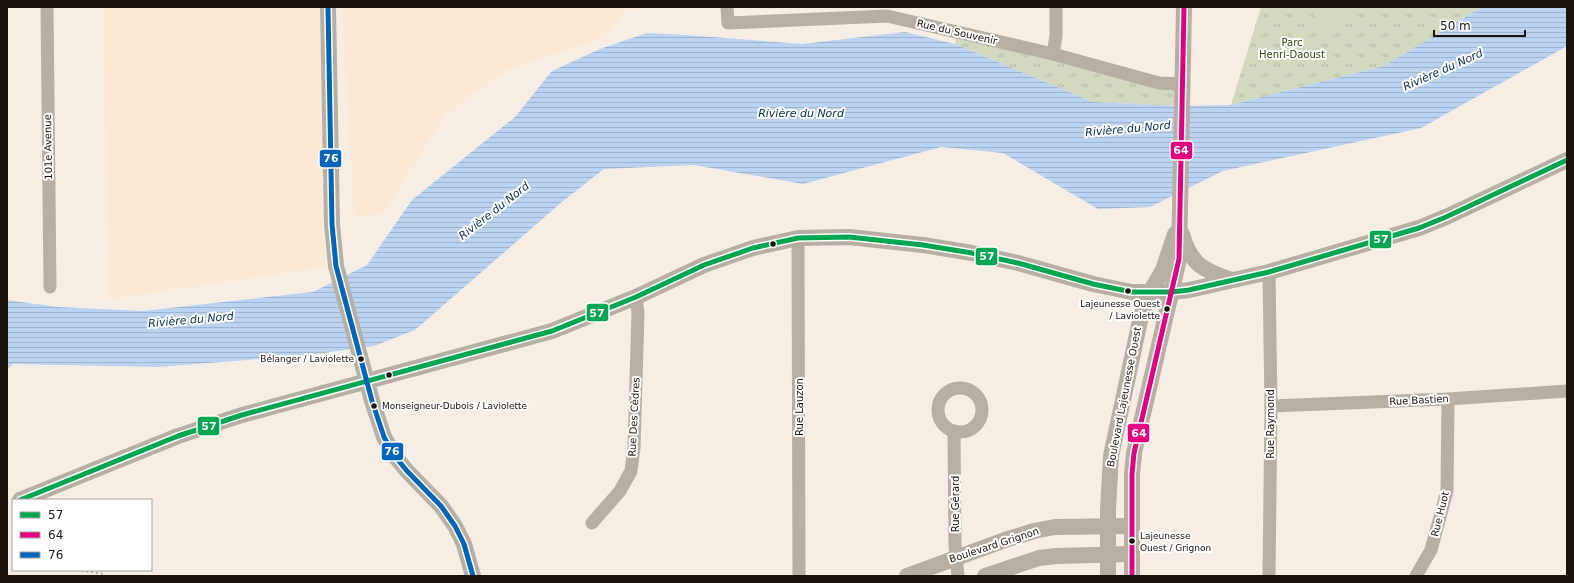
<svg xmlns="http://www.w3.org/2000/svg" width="1574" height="583" font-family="'DejaVu Sans',sans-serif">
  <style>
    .built { fill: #fbe9d6 }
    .park { fill: url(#park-tufts) }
    .pitch { fill: #d3d9c1 }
    .water { fill: url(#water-rules) }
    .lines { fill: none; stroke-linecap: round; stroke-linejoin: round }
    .path { stroke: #b2aba1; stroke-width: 2; stroke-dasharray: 2 3; stroke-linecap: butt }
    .minor { stroke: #b7afa3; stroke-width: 13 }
    .tertiary { stroke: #b7afa3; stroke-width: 16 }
    .bus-1-casing { stroke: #fff; stroke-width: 8 }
    .bus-2-casing { stroke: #fff; stroke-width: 8 }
    .bus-3-casing { stroke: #fff; stroke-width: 8 }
    .bus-1 { stroke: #00a651; stroke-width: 5 }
    .bus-2 { stroke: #e5007d; stroke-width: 5 }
    .bus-3 { stroke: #0065bd; stroke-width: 5 }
    .bus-dot { fill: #1a130c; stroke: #fff; stroke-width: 1.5 }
    .labels { text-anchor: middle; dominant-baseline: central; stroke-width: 4; stroke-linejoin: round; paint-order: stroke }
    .bus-label { font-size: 9px; fill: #1a130c; stroke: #fff; text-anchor: end }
    .street-label { font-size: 10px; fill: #1a130c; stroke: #fff }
    .park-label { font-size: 10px; fill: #30460d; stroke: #fff }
    .water-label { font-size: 11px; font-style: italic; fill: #042c55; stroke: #fff }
    .line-badge { stroke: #fff; stroke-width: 1.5 }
    .badge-label { font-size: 11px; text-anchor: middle; font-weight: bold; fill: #fff }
  </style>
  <defs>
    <pattern id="park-tufts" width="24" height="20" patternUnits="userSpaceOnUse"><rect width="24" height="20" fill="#d3d9c1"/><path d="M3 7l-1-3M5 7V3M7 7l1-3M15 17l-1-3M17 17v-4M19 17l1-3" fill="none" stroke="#b5b9a5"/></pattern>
    <pattern id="water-rules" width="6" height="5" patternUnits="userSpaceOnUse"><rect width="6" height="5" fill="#bbd3f0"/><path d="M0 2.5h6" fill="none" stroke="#a0b4cd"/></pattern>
  </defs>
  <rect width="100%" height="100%" fill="#f6eee5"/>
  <g class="built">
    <polygon points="103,7 320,7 325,267 109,299"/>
    <polygon points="342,7 629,7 604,38 508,69 445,115 384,213 354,217"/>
  </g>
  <g class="park">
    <polygon points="1261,7 1482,7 1384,66 1231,105"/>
    <polygon points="957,32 1182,84 1181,106 1093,102 955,44"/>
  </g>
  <polygon class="pitch" points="1312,7 1368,7 1320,30"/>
  <polygon class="water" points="1482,7 1567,7 1567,46 1421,128 1223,171 1150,207 1098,209 1003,153 941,147 803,184 694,165 604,169 563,201 415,330 374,346 309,355 158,367 13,364 7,369 7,300 58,307 143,311 313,292 367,265 412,200 515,117 552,71 600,49 647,33 686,35 802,44 905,32 955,44 1093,102 1181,106 1231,105 1384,66"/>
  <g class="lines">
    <polyline class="path" points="76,570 105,574"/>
    <g class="minor">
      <polyline points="47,7 50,287"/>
      <polyline points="727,7 728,23 887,16 1053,54 1159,83 1182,84"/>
      <polyline points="1053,54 1056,36 1056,7"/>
      <polyline points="798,238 799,576"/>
      <polyline points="1269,272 1271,406 1269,576"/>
      <circle cx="960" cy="410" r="22"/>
      <polyline points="1271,406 1448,399 1567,391"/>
      <polyline points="954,431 955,545 958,576"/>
      <polyline points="592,523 620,491 631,471 634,448 638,313 636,297"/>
      <polyline points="1416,576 1431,550 1447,491 1448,399"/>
    </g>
    <g class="tertiary">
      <polyline points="328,7 332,224 336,266 372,401 384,437 394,455 407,471 441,506 455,526 464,544 473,576"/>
      <path d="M 1182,234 C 1190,264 1204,271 1232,280"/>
      <polyline points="20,500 178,436 242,415 552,331 636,297 704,265 753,248 798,238 849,237 923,245 972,253 1018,263 1093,284 1132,292 1171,292 1189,290 1269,272 1419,228 1446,217 1567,160"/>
      <polyline points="907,576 1005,540 1034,531 1055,527 1132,526"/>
      <polyline points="985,576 1039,558 1056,556 1132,554"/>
      <polyline points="1108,576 1108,510 1111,456 1141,316 1150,292 1163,270 1175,234"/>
      <polyline points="1132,576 1132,474 1134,453 1179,259 1184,7"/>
    </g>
    <g class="bus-1-casing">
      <polyline id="bus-1" points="20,500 178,436 242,415 552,331 636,297 704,265 753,248 798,238 849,237 923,245 972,253 1018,263 1093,284 1132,292 1171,292 1189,290 1269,272 1419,228 1446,217 1567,160"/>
    </g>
    <g class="bus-2-casing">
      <polyline id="bus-2" points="1132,576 1132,474 1134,453 1179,259 1184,7"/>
    </g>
    <g class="bus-3-casing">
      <polyline id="bus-3" points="328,7 332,224 336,266 372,401 384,437 394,455 407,471 441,506 455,526 464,544 473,576"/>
    </g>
    <use href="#bus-1" class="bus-1"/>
    <use href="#bus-2" class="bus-2"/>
    <use href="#bus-3" class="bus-3"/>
  </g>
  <g class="bus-dot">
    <circle cx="773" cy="244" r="3.5"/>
    <circle cx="1128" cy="291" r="3.5"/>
    <circle cx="1167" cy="309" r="3.5"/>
    <circle cx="361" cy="359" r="3.5"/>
    <circle cx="389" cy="375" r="3.5"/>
    <circle cx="374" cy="406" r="3.5"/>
    <circle cx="1132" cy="541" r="3.5"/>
  </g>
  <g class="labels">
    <g class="bus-label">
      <text x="1160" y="304">Lajeunesse Ouest<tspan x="1160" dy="12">/ Laviolette</tspan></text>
      <text x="354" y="359">Bélanger / Laviolette</text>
      <text x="382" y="406" text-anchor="start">Monseigneur-Dubois / Laviolette</text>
      <text x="1140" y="536" text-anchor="start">Lajeunesse<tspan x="1140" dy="12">Ouest / Grignon</tspan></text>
    </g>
    <g class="street-label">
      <text transform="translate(957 32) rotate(13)">Rue du Souvenir</text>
      <text transform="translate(48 147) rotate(-91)">101e Avenue</text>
      <text transform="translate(1124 397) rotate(-79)">Boulevard Lajeunesse Ouest</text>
      <text transform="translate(1419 400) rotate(-3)">Rue Bastien</text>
      <text transform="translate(799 407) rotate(-90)">Rue Lauzon</text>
      <text transform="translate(634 417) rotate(-87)">Rue Des Cèdres</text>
      <text transform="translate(1270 424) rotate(-90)">Rue Raymond</text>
      <text transform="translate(955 504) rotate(-90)">Rue Gérard</text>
      <text transform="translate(1440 514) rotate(-76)">Rue Huot</text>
      <text transform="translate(994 545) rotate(-18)">Boulevard Grignon</text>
    </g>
    <g class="park-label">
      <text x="1292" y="42">Parc<tspan x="1292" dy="12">Henri-Daoust</tspan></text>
    </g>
    <g class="water-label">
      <text transform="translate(1443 70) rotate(-24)">Rivière du Nord</text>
      <text x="801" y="113">Rivière du Nord</text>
      <text transform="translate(1128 129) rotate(-5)">Rivière du Nord</text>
      <text transform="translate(494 211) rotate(-38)">Rivière du Nord</text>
      <text transform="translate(191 320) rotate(-5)">Rivière du Nord</text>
    </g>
  </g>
  <g class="line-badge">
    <rect x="1170" y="141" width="23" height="19" rx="4" fill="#e5007d"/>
    <rect x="319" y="149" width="23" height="19" rx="4" fill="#0065bd"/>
    <rect x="1369" y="230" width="23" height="19" rx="4" fill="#00a651"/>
    <rect x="975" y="247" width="23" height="19" rx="4" fill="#00a651"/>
    <rect x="586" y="303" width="23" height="19" rx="4" fill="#00a651"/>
    <rect x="197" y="416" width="23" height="20" rx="4" fill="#00a651"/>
    <rect x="1127" y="423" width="23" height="20" rx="4" fill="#e5007d"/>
    <rect x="381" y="442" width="23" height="19" rx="4" fill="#0065bd"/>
  </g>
  <g class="badge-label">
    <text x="1181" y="154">64</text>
    <text x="331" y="162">76</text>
    <text x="1381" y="243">57</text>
    <text x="987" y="260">57</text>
    <text x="597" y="317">57</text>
    <text x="209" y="430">57</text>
    <text x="1139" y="437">64</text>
    <text x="392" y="455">76</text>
  </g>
  <rect width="1574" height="583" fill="none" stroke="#1a130c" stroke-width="16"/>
  <rect x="12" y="499" width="140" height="72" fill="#ffffff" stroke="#a3a19e"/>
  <rect x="20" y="512" width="20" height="6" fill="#00a651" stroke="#a3a19e"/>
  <text x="48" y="519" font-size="12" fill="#1a130c">57</text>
  <rect x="20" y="532" width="20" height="6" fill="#e5007d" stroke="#a3a19e"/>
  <text x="48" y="539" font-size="12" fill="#1a130c">64</text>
  <rect x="20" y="552" width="20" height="6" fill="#0065bd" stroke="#a3a19e"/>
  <text x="48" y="559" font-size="12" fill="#1a130c">76</text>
  <path d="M1434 30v6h91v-6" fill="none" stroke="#1a130c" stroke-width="2"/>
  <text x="1440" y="30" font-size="12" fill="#1a130c" stroke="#ffffff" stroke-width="3" paint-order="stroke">50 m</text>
</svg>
